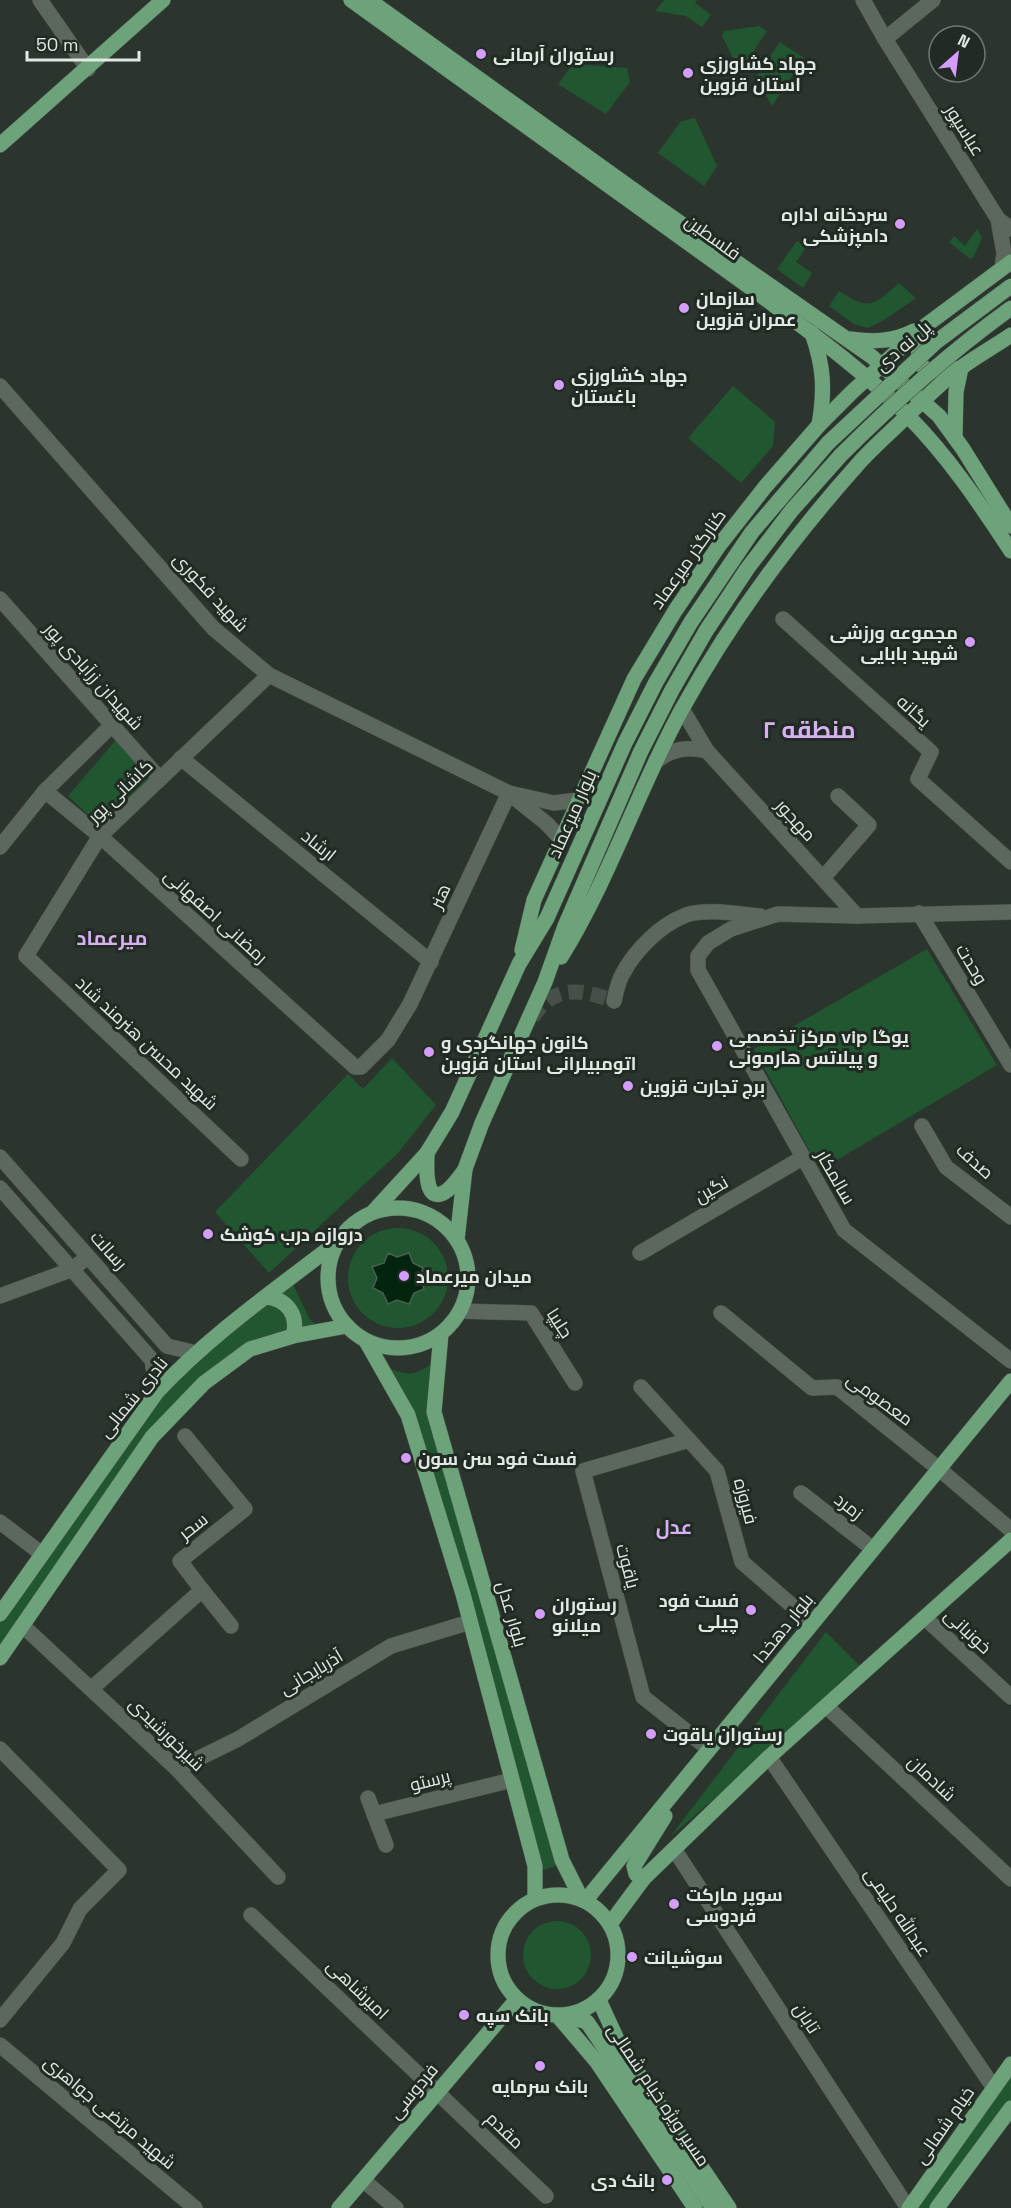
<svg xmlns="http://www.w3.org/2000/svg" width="1011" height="2208" font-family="'Space Grotesk',Cairo,sans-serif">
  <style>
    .green { fill: #215730 }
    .water { fill: #03250e; stroke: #46604e; stroke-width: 1.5 }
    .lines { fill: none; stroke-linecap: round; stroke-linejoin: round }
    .minor-tunnel { stroke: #465048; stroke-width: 15; stroke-dasharray: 15 8; stroke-linecap: butt }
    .minor-casing { stroke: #49524b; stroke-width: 16 }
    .major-casing { stroke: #49524b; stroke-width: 16 }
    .minor { stroke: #5c675e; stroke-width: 15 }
    .major { stroke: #6da37a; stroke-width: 15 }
    .major-bridge-casing { stroke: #49524b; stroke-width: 16; stroke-linecap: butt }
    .major-bridge { stroke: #6da37a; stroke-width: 15 }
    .poi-dot { fill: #d49cfb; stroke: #212b23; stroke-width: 2 }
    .labels { text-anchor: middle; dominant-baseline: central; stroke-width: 6; stroke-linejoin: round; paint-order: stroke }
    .poi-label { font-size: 18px; font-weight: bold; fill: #e2e9e3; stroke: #212b23; text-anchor: start }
    .street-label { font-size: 18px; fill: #e2e9e3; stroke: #212b23 }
    .neighbourhood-label { font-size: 20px; font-weight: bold; fill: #d7b0f2; stroke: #212b23 }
    .district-label { font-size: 24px; font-weight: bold; fill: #d7b0f2; stroke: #212b23 }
  </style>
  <rect width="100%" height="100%" fill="#2b352d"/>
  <g class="green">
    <polygon points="664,0 697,0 695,3 711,15 702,27 686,16 655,11"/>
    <polygon points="759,26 767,31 740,72 722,36 724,31"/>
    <polygon points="780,42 804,58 772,106 756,77"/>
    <polygon points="573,64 627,68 630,82 606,114 558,84"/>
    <polygon points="695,118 717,166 704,186 658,153 681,121"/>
    <polygon points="977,229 982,238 974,256 970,259 949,242 954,236 965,246"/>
    <polygon points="797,241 806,247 796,262 812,273 803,288 777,269"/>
    <path d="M 899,283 L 916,298 L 884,320 L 868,328 L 854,324 L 829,306 L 839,291 C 869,311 873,306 899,283 Z"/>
    <polygon points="733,386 775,422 773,446 741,483 688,438"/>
    <polygon points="116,740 152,780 102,827 68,796"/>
    <polygon points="927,949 997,1065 820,1170 754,1049"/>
    <polygon points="392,1058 436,1105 398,1153 269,1273 215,1212 348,1074 363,1089"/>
    <circle cx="398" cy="1278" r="50"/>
    <polygon points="290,1278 309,1318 322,1331 250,1349 152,1437 0,1658 0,1614 157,1392"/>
    <path d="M 439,1359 L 434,1412 L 564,1863 L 535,1873 L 408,1415 L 380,1366 C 412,1376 412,1378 439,1359 Z"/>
    <polygon points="826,1632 863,1669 670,1837"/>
    <circle cx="557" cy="1955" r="34"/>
    <polygon points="1011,2064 1011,2108 936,2208 909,2208"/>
  </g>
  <polygon class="water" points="388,1253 397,1257 409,1253 413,1263 423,1268 420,1277 424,1289 414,1293 409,1304 397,1300 388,1304 383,1293 373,1288 377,1278 372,1267 384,1263"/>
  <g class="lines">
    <path class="minor-tunnel" d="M 532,1018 C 554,984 581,989 614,1001"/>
    <g class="minor-casing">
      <g id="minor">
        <polyline points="40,0 88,69"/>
        <polyline points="863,0 885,39 998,219 1011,229"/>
        <polyline points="885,39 933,0"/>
        <polyline points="998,219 1004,253 1002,268"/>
        <polyline points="0,386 213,628 269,675 509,793 554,803 578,800"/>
        <polyline points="0,599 160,779"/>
        <polyline points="783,619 931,752 918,779 1011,862"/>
        <polyline points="682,709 707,751 857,916"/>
        <polyline points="181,758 431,962"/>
        <path d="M 656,761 C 672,749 687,746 707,751"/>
        <polyline points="45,791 100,836 355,1067 361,1067 388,1040 410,1004 509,793"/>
        <polyline points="511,795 546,823 561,839"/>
        <polyline points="0,847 45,791 112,725"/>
        <polyline points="823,878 869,825 838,796"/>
        <polyline points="1011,912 857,916 778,914 731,929 708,943 698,956 698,970 844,1230 1011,1361"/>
        <polyline points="919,913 1011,1065"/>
        <path d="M 614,1001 C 616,993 618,982 622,975 C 635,950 660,925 686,915 C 706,908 739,914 760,916"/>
        <polyline points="922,1126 946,1167 1011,1217"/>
        <polyline points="0,1157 167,1346 196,1353"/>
        <polyline points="241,1159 26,956 100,836 269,675"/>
        <polyline points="0,1188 152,1360 157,1392"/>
        <polyline points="640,1253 802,1158"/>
        <polyline points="0,1296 73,1269 80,1263"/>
        <polyline points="460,1311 531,1313 575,1383"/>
        <polyline points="721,1313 812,1388 837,1387 939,1469 1011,1530"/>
        <polyline points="641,1387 717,1471 742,1562 812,1623"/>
        <polyline points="689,1440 583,1471 643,1697 709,1749"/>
        <polyline points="801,1493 873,1549"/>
        <polyline points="0,1522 42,1554"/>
        <polyline points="202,1590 231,1626"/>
        <polyline points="925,1618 1011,1697"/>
        <polyline points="23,1626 177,1769 278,1877"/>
        <polyline points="91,1689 202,1590 180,1561 245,1509 185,1436"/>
        <polyline points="826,1706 1011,1879"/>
        <polyline points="0,1749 119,1870 80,1909 63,1943 0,2020"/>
        <polyline points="769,1757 994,2088"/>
        <polyline points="177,1769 238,1739 391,1646 470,1622"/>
        <polyline points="368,1798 374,1814 512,1780"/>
        <polyline points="374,1814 386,1845"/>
        <polyline points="674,1849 908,2208"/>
        <polyline points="251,1915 546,2196"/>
        <polyline points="0,2045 195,2208"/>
        <polyline points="363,2180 396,2208"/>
      </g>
    </g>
    <g class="major-casing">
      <g id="major">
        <path d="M 351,0 L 755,291 C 807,330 862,369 908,416 C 948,456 980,504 1011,551"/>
        <polyline points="369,0 656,206 871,356 939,416 963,449 1011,526"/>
        <polyline points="0,145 163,0"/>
        <path d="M 924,328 C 910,368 922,377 961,368 L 956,392 L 955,438"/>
        <path d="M 812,333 C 824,367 825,390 819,425"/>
        <path d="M 850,339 C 873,342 893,342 914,331"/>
        <polyline points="522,950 534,900 634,679 675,611 718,547 765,487 819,425 853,391 925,326 1011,262"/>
        <path d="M 561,957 C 610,878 638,789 682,709 C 731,620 792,538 859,463 C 874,446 892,431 908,415 C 925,399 942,381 962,367 C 977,356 995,346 1011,335"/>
        <path d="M 427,1153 C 427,1163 423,1205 445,1192 C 453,1187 459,1177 465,1170"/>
        <circle cx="398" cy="1278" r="70"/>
        <polyline points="373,1212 427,1153 452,1112 519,964 547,918 625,743 656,682 691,622 752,532 828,443"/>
        <polyline points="457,1240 465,1169 482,1123 545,982 565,926 641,751 672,690 706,631 747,569 792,510 841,455"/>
        <path d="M 266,1297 C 287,1299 299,1315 293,1336"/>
        <polyline points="441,1334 434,1412 562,1860 582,1900"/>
        <polyline points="366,1341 408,1415 463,1594 535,1866 535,1899"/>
        <path d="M 0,1614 L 157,1392 C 210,1335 275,1290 336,1243"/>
        <polyline points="0,1658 152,1437 204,1383 250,1349 293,1336 347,1326"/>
        <polyline points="644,1878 636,1874 634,1866 665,1816"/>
        <circle cx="558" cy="1955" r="60"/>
        <polyline points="585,1901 1011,1381"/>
        <polyline points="610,1924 644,1878 769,1757 1011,1540"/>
        <polyline points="599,2000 621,2048 729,2208"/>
        <polyline points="557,2015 597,2062 695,2208"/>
        <polyline points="565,2015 587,2022 713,2208"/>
        <polyline points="339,2208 517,1999"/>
        <polyline points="909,2208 1011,2064"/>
        <polyline points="937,2208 1011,2108"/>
      </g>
    </g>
    <use href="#minor" class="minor"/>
    <use href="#major" class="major"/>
    <g class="major-bridge-casing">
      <g id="major-bridge">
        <polyline points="828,443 936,342 1011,286"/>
        <path d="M 841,455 C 894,402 949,353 1011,308"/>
      </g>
    </g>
    <use href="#major-bridge" class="major-bridge"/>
  </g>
  <g class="poi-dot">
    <circle cx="481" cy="54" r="6"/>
    <circle cx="688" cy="73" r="6"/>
    <circle cx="900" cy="224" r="6"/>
    <circle cx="684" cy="308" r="6"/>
    <circle cx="559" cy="385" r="6"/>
    <circle cx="970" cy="642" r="6"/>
    <circle cx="717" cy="1046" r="6"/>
    <circle cx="429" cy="1052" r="6"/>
    <circle cx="628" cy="1086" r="6"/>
    <circle cx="208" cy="1234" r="6"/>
    <circle cx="404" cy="1276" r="6"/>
    <circle cx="406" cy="1458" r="6"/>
    <circle cx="751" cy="1610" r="6"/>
    <circle cx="540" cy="1614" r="6"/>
    <circle cx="651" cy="1734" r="6"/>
    <circle cx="674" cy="1904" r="6"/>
    <circle cx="632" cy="1957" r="6"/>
    <circle cx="464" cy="2015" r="6"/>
    <circle cx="540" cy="2066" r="6"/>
    <circle cx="667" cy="2180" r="6"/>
  </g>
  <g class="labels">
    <g class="poi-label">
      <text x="493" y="54">رستوران آرمانی</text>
      <text x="700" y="63">جهاد کشاورزی<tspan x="700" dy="21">استان قزوین</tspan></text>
      <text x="888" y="214" text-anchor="end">سردخانه اداره<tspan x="888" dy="21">دامپزشکی</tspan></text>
      <text x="696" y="298">سازمان<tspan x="696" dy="21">عمران قزوین</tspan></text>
      <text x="571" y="375">جهاد کشاورزی<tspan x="571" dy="21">باغستان</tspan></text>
      <text x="958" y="632" text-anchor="end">مجموعه ورزشی<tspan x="958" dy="21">شهید بابایی</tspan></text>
      <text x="729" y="1036">مرکز تخصصی vip یوگا<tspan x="729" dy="21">و پیلاتس هارمونی</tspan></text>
      <text x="441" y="1042">کانون جهانگردی و<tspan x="441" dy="21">اتومبیلرانی استان قزوین</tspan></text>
      <text x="640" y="1086">برج تجارت قزوین</text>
      <text x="220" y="1234">دروازه درب کوشک</text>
      <text x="416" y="1276">میدان میرعماد</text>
      <text x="418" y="1458">فست فود سن سون</text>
      <text x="739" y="1600" text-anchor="end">فست فود<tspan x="739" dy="21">چیلی</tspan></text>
      <text x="552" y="1604">رستوران<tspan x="552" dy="21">میلانو</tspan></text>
      <text x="663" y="1734">رستوران یاقوت</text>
      <text x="686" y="1894">سوپر مارکت<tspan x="686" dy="21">فردوسی</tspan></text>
      <text x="644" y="1957">سوشیانت</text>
      <text x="476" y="2015">بانک سپه</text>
      <text x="540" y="2086" text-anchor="middle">بانک سرمایه</text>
      <text x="655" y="2180" text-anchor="end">بانک دی</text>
    </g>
    <g class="street-label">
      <text transform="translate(965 130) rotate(58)">عباسپور</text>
      <text transform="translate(713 237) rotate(36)">فلسطین</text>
      <text transform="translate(903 346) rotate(-41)">پل نه دی</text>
      <text transform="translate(688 559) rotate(-55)">کنارگذر میرعماد</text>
      <text transform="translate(211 592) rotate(47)">شهید فکوری</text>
      <text transform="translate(94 676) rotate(48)">شهیدان زرآبادی پور</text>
      <text transform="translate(914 711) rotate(42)">یگانه</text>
      <text transform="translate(120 791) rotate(-44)">کاشانی پور</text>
      <text transform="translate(572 814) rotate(-66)">بلوار میرعماد</text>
      <text transform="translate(796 820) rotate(48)">مهجور</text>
      <text transform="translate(319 845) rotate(39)">ارشاد</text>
      <text transform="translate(440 896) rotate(-65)">هنر</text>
      <text transform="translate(216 916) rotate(42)">رمضانی اصفهانی</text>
      <text transform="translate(972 964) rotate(59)">وحدت</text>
      <text transform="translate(147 1043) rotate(43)">شهید محسن هنرمند شاد</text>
      <text transform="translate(975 1161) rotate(42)">صدف</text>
      <text transform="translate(836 1177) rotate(60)">سالمکار</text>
      <text transform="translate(711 1189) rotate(-30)">نگین</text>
      <text transform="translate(109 1250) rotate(48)">رسالت</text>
      <text transform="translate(560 1323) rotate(57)">چلیپا</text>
      <text transform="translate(133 1397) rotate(-51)">نادری شمالی</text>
      <text transform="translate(880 1399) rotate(36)">معصومی</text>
      <text transform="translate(746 1501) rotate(75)">فیروزه</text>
      <text transform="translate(849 1506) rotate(38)">زمرد</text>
      <text transform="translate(193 1526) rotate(-38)">سحر</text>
      <text transform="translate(628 1566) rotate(75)">یاقوت</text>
      <text transform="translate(512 1614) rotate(74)">بلوار عدل</text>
      <text transform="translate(783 1628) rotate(-51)">بلوار دهخدا</text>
      <text transform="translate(968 1631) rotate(43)">خونبانی</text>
      <text transform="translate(311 1672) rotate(-31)">آذربایجانی</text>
      <text transform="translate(167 1734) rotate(44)">شیرخورشیدی</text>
      <text transform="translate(932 1778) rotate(43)">شادمان</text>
      <text transform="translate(430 1780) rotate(-14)">پرستو</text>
      <text transform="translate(898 1912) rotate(56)">عبدالله حلیمی</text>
      <text transform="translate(358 1989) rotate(44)">امیرشاهی</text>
      <text transform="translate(807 2018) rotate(57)">تابان</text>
      <text transform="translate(413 2091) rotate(-50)">فردوسی</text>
      <text transform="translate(659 2095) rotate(56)">مسیر ویژه خیام شمالی</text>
      <text transform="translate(110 2112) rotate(40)">شهید مرتضی جواهری</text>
      <text transform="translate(944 2125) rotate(-55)">خیام شمالی</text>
      <text transform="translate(505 2130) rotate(44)">مقدم</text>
    </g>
    <g class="neighbourhood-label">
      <text x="112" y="938">میرعماد</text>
      <text x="674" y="1527">عدل</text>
    </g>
    <g class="district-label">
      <text x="809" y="729">منطقه ۲</text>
    </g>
  </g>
  <g transform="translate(957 54) rotate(28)"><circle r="28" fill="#212b23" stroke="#6e7770" stroke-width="1.5"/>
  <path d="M0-4.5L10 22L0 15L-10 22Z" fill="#d49cfb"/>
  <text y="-9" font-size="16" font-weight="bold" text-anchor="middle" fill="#e2e9e3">N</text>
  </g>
  <path d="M27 51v9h112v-9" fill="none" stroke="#e2e9e3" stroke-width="3"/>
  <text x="36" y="51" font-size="18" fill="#e2e9e3" stroke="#212b23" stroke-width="4.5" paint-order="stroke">50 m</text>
</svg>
